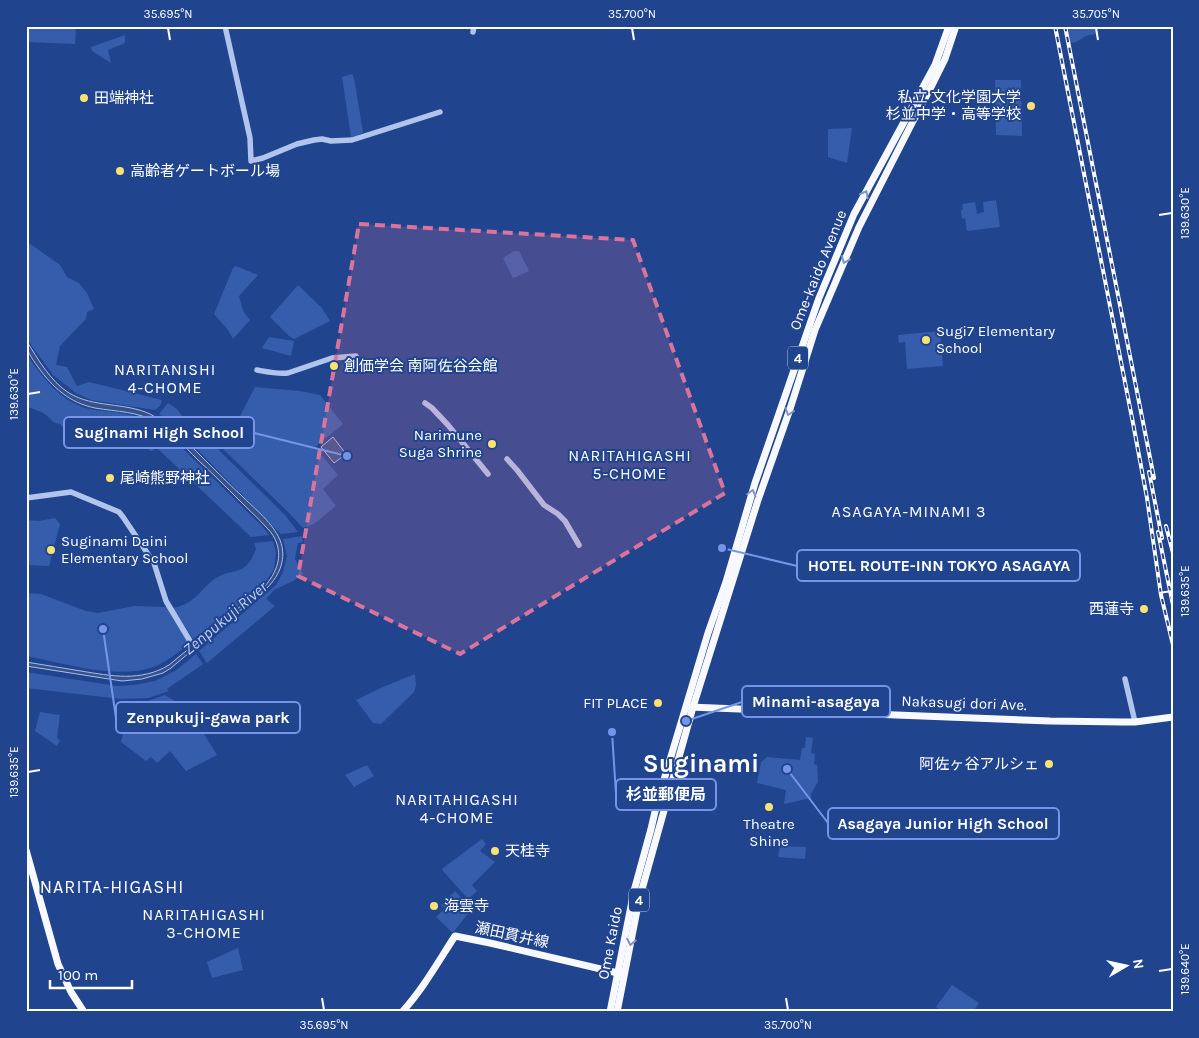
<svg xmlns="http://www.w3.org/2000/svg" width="1199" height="1038" font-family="Karla,'Noto Sans JP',sans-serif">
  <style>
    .green { fill: #355dac }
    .water { fill: #385289; stroke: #a5beed }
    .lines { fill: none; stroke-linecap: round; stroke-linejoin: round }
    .minor { stroke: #b1c5ec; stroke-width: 5.5 }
    .major { stroke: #f7f9ff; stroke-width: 7 }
    .rail-casing { stroke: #fff; stroke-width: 4 }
    .rail { stroke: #21448f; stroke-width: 2; stroke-dasharray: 5.5; stroke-linecap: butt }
    .oneway { stroke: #8195c1 }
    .marked { fill: #da749d; fill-opacity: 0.2; stroke: #da749d; stroke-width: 4; stroke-dasharray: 10 6; stroke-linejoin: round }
    .ticks { fill: none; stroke: #fff; stroke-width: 2 }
    .poi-dot { fill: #f9e173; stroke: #21448f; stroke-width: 2 }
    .labels { text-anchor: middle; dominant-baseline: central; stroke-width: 4; stroke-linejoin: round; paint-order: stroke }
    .shield { fill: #21448f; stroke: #bcc7dd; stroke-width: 1 }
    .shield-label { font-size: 14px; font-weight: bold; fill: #fff }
    .poi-label { font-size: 15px; fill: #fff; stroke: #21448f; text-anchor: start }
    .street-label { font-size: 15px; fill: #fff; stroke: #21448f }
    .neighbourhood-label { font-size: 16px; letter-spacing: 1px; fill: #fff; stroke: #21448f }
    .water-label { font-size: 16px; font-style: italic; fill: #bdd0f3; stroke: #21448f }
    .quarter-label { font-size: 18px; letter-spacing: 1px; fill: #fff; stroke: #21448f }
    .town-label { font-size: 25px; font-weight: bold; fill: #fff; stroke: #21448f }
    .leader { fill: none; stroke: #7795e8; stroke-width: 2 }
    .callout-dot { fill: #7795e8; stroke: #21448f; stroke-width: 2 }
    .callout { fill: #21448f; stroke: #7795e8; stroke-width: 2 }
    .callout-label { font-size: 16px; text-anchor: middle; font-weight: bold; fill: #fff }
    .neatline { fill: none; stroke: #fff; stroke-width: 2 }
    .ticks-label { font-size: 12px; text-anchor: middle; fill: #fff }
  </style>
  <rect width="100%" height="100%" fill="#21448f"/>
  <g class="green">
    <polygon points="26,26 76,26 75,44 26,42"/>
    <polygon points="1068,26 1095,26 1099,33 1086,36 1076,42 1070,43"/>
    <polygon points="125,35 125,43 108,50 111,63 92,51 91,47"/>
    <polygon points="352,74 354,78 363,132 357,136 351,137 342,77"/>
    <polygon points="995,80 1021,80 1022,136 996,135"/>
    <polygon points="852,128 847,163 828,157 828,129"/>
    <polygon points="996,200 1000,227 967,231 965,218 962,219 961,210 963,210 962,204 975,202 977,214 984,212 983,202"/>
    <polygon points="26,241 60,265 67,277 79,283 87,293 94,309 87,312 86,319 60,346 56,365 67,367 77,386 89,382 162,400 160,406 155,410 91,400 76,393 53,375 26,338"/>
    <polygon points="514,251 519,251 529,271 513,278 503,258"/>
    <polygon points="236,266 258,275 239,296 243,311 250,320 233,339 228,330 214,314 233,268"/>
    <polygon points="298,285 322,308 330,321 294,339 289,336 270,317"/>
    <polygon points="940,331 943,366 907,369 905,342 899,343 898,335"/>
    <polygon points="269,337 294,341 291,356 262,348"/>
    <path d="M 26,353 C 43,378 58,400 89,409 C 99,411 110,411 120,413 C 128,414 135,416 143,418 C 133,427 119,433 106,432 C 101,431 96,429 91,429 C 81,429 73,434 64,437 L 65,429 L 60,424 C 51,423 53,420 46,415 C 41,411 32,409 26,406 Z"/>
    <polygon points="255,387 300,391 320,395 343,424 315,447 338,475 323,489 336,506 314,524 303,528 291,515 223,449"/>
    <polygon points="168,403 177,409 183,417 185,417 285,515 298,532 281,534 170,422 159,414"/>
    <polygon points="151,422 171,437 263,527 269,535 251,537 157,448 151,451 136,440 131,445 126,431 140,428"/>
    <polygon points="55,518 60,524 49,566 26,565 26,520 39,521"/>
    <polygon points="302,536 303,542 298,543 295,559 303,574 293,581 274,590 266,599 275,606 207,663 199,651 276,585 283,572 287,556 283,539"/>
    <path d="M 273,541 L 276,553 L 274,569 L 262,587 L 259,587 L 241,604 L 193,639 L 173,608 C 198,604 201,585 220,576 C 229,571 237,573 246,566 C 251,561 253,556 256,549 L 254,543 Z"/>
    <path d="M 26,593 L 41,594 L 86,611 L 98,613 L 134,606 L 167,607 L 189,644 C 178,652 166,663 153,667 C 118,680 63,663 26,656 Z"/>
    <polygon points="196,654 203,664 167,689 169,691 148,698 121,699 26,688 26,672 117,686 134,685 155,681 175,671"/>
    <polygon points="415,674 416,685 414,692 381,724 373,723 356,700 383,687"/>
    <polygon points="165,695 189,710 217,755 186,771 170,751 157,763 151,757 146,761 121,742 124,730 143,732 147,731 148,701"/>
    <polygon points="40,712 60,715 57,738 60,740 57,746 35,731"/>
    <polygon points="806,737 813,738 811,753 815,754 814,764 817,765 818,782 811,794 811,798 784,804 786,790 757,783 761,762 767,757 800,760 802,748 805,748"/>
    <polygon points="367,765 374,776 354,787 345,775"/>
    <polygon points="482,839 486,844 480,851 495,862 472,885 477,891 468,899 443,871 442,869"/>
    <polygon points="780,846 806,847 805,859 778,857"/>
    <polygon points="455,891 472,909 454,931 452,932 436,917 445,908 441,905"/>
    <polygon points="238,948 243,970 212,978 207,962"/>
    <polygon points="952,985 979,1003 973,1012 944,1012 936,1007"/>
  </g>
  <g class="water">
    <path d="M 26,340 C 38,359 50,381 69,393 C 94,408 124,402 150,414 C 168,423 182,438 197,452 C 212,467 227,482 243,497 C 256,510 273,523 280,540 C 287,558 280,575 267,588 L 171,668 L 163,673 L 142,679 L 122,681 L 26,666 L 26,662 C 44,665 63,668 81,671 C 111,676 141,682 169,665 L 265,586 C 275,574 282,560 277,544 C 275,538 272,533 267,528 C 259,519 249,510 240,501 C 226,487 212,473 197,459 C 185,447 172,432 158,423 C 137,411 118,412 95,408 C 70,403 53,388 38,367 C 32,358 26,352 26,340 Z"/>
    <polygon points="333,437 346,454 334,463 321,447"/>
  </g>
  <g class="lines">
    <g class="minor">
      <polyline points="225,26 250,138 251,161 263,158 297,144 314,140 322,139 331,141 352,140 440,112"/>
      <polyline points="473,32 474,26"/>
      <path d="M 257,370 C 268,372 277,374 288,373 L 332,358 L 356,356"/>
      <polyline points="425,403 432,408 448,425 488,474"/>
      <polyline points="507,459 517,470 544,505 558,514 565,521 579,545"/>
      <polyline points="26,498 71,492 119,512 123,517 154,563 166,601 190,641"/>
      <polyline points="1125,679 1135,722"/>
    </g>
    <g class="major">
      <polyline points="689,707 1050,721 1123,722 1135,722 1173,717"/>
      <polyline points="26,850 58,964 71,992 84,1012"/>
      <path d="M 402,1012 C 423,989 438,962 455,936 L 490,943 L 622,974"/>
      <polyline points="610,1012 634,891 651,829 657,803 708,633 726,582 755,483 819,298 854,214 935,65 949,26"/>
      <polyline points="617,1012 639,900 693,707 758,500 790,409 815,330 859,227 911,125 932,85 945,59 956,26"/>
    </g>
    <g class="rail-casing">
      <g id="rail">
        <polyline points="1055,26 1133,423 1147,498 1161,595 1173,645"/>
        <polyline points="1065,26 1154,478"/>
        <polyline points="1149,472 1162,538"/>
        <polyline points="1166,526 1173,553"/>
        <polyline points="1158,532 1173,605"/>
      </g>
    </g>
    <use href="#rail" class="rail"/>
  </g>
  <defs><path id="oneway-chevron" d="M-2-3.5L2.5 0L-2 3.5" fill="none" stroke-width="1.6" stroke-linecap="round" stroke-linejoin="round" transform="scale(1.25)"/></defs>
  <g class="oneway">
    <use href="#oneway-chevron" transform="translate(865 194) rotate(-62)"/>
    <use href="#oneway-chevron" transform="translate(845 260) rotate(113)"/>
    <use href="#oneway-chevron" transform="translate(789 412) rotate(108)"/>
    <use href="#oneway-chevron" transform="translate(752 493) rotate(-74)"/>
    <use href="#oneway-chevron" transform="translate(631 942) rotate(101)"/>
  </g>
  <path class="marked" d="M 359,224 L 633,240 L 725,493 L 460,654 L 298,576 Z"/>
  <path class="ticks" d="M 168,28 L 170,40M 632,28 L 634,40M 1096,28 L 1098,40M 1159,215 L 1172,213M 28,394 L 40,392M 1159,593 L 1172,591M 28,772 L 40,770M 1159,971 L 1172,969M 322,998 L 324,1010M 786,998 L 788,1010"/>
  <g class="poi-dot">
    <circle cx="84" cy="98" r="5"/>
    <circle cx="1031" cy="106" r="5"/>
    <circle cx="120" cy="171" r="5"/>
    <circle cx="926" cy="340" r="5"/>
    <circle cx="334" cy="366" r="5"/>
    <circle cx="492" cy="444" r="5"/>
    <circle cx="110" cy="478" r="5"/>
    <circle cx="51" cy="550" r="5"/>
    <circle cx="1144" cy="609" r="5"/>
    <circle cx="658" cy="703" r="5"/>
    <circle cx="1049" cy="764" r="5"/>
    <circle cx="769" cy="807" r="5"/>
    <circle cx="495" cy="851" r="5"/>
    <circle cx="434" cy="906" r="5"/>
  </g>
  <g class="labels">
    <g class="shield">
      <rect x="788" y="346.5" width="20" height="23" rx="4"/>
      <rect x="629" y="888.5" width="20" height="23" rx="4"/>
    </g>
    <g class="shield-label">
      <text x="798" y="358">4</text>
      <text x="639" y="900">4</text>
    </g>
    <g class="poi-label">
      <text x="1021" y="97" text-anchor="end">私立 文化学園大学<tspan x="1021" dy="17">杉並中学・高等学校</tspan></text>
      <text x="94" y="98">田端神社</text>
      <text x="130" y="171">高齢者ゲートボール場</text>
      <text x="936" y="331">Sugi7 Elementary<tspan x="936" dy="17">School</tspan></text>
      <text x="344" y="366">創価学会 南阿佐谷会館</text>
      <text x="482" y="435" text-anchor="end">Narimune<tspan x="482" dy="17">Suga Shrine</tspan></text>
      <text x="120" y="478">尾崎熊野神社</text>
      <text x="61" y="541">Suginami Daini<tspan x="61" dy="17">Elementary School</tspan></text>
      <text x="1134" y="609" text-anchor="end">西蓮寺</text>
      <text x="648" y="703" text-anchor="end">FIT PLACE</text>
      <text x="1039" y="764" text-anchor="end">阿佐ヶ谷アルシェ</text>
      <text x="769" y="824" text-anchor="middle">Theatre<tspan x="769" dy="17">Shine</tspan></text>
      <text x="505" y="851">天桂寺</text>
      <text x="444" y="906">海雲寺</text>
    </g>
    <g class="street-label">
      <text transform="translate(818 270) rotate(-68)">Ome-kaido Avenue</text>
      <text transform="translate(964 703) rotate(2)">Nakasugi dori Ave.</text>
      <text transform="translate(512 935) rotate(12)">瀬田貫井線</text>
      <text transform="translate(610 943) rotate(-79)">Ome Kaido</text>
    </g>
    <g class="neighbourhood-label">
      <text x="165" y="369">NARITANISHI<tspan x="165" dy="18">4-CHOME</tspan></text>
      <text x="630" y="455">NARITAHIGASHI<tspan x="630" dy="18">5-CHOME</tspan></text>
      <text x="909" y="511">ASAGAYA-MINAMI 3</text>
      <text x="457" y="799">NARITAHIGASHI<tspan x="457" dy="18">4-CHOME</tspan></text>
      <text x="204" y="914">NARITAHIGASHI<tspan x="204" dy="18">3-CHOME</tspan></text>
    </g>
    <g class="water-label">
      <text transform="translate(225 618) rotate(-40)">Zenpukuji River</text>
    </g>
    <g class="quarter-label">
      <text x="112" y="887">NARITA-HIGASHI</text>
    </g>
    <g class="town-label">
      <text x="701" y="763">Suginami</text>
    </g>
  </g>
  <path class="leader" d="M347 456L254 433M722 548L797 566M686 721L742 702M103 629L116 718M612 732L616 794M787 769L828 823"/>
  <g class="callout-dot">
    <circle cx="347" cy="456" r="5"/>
    <circle cx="722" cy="548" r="5"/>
    <circle cx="686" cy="721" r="5"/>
    <circle cx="103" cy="629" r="5"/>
    <circle cx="612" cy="732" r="5"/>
    <circle cx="787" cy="769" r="5"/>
  </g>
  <g class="callout">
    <rect x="64" y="417" width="190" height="31" rx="5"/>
    <rect x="797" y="550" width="283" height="31" rx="5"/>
    <rect x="742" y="686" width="148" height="31" rx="5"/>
    <rect x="116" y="702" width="184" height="31" rx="5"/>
    <rect x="616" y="779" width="100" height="31" rx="5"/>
    <rect x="828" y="808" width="231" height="31" rx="5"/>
  </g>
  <g class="callout-label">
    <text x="159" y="438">Suginami High School</text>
    <text x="939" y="571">HOTEL ROUTE-INN TOKYO ASAGAYA</text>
    <text x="816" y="707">Minami-asagaya</text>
    <text x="208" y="723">Zenpukuji-gawa park</text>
    <text x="666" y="800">杉並郵便局</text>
    <text x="943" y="829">Asagaya Junior High School</text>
  </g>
  <rect width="1199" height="1038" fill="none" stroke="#21448f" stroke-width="55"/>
  <g transform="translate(1126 966) rotate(81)" stroke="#21448f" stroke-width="4" paint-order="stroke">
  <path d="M0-4L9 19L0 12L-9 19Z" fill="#ffffff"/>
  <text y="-8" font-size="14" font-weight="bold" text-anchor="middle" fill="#ffffff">N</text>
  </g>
  <path d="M50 980v8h82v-8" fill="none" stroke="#ffffff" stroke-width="2.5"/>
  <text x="58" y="980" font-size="15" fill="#ffffff" stroke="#21448f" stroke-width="4" paint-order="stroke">100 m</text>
  <rect x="28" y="28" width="1144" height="982" class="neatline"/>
  <g class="ticks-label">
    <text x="168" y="18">35.695°N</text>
    <text x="632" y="18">35.700°N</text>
    <text x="1096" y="18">35.705°N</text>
    <text transform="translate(1185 213) rotate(-90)" y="4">139.630°E</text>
    <text transform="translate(14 394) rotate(-90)" y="4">139.630°E</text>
    <text transform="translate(1185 591) rotate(-90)" y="4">139.635°E</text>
    <text transform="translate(14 772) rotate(-90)" y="4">139.635°E</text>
    <text transform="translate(1185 969) rotate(-90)" y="4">139.640°E</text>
    <text x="324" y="1029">35.695°N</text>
    <text x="788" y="1029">35.700°N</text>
  </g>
</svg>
